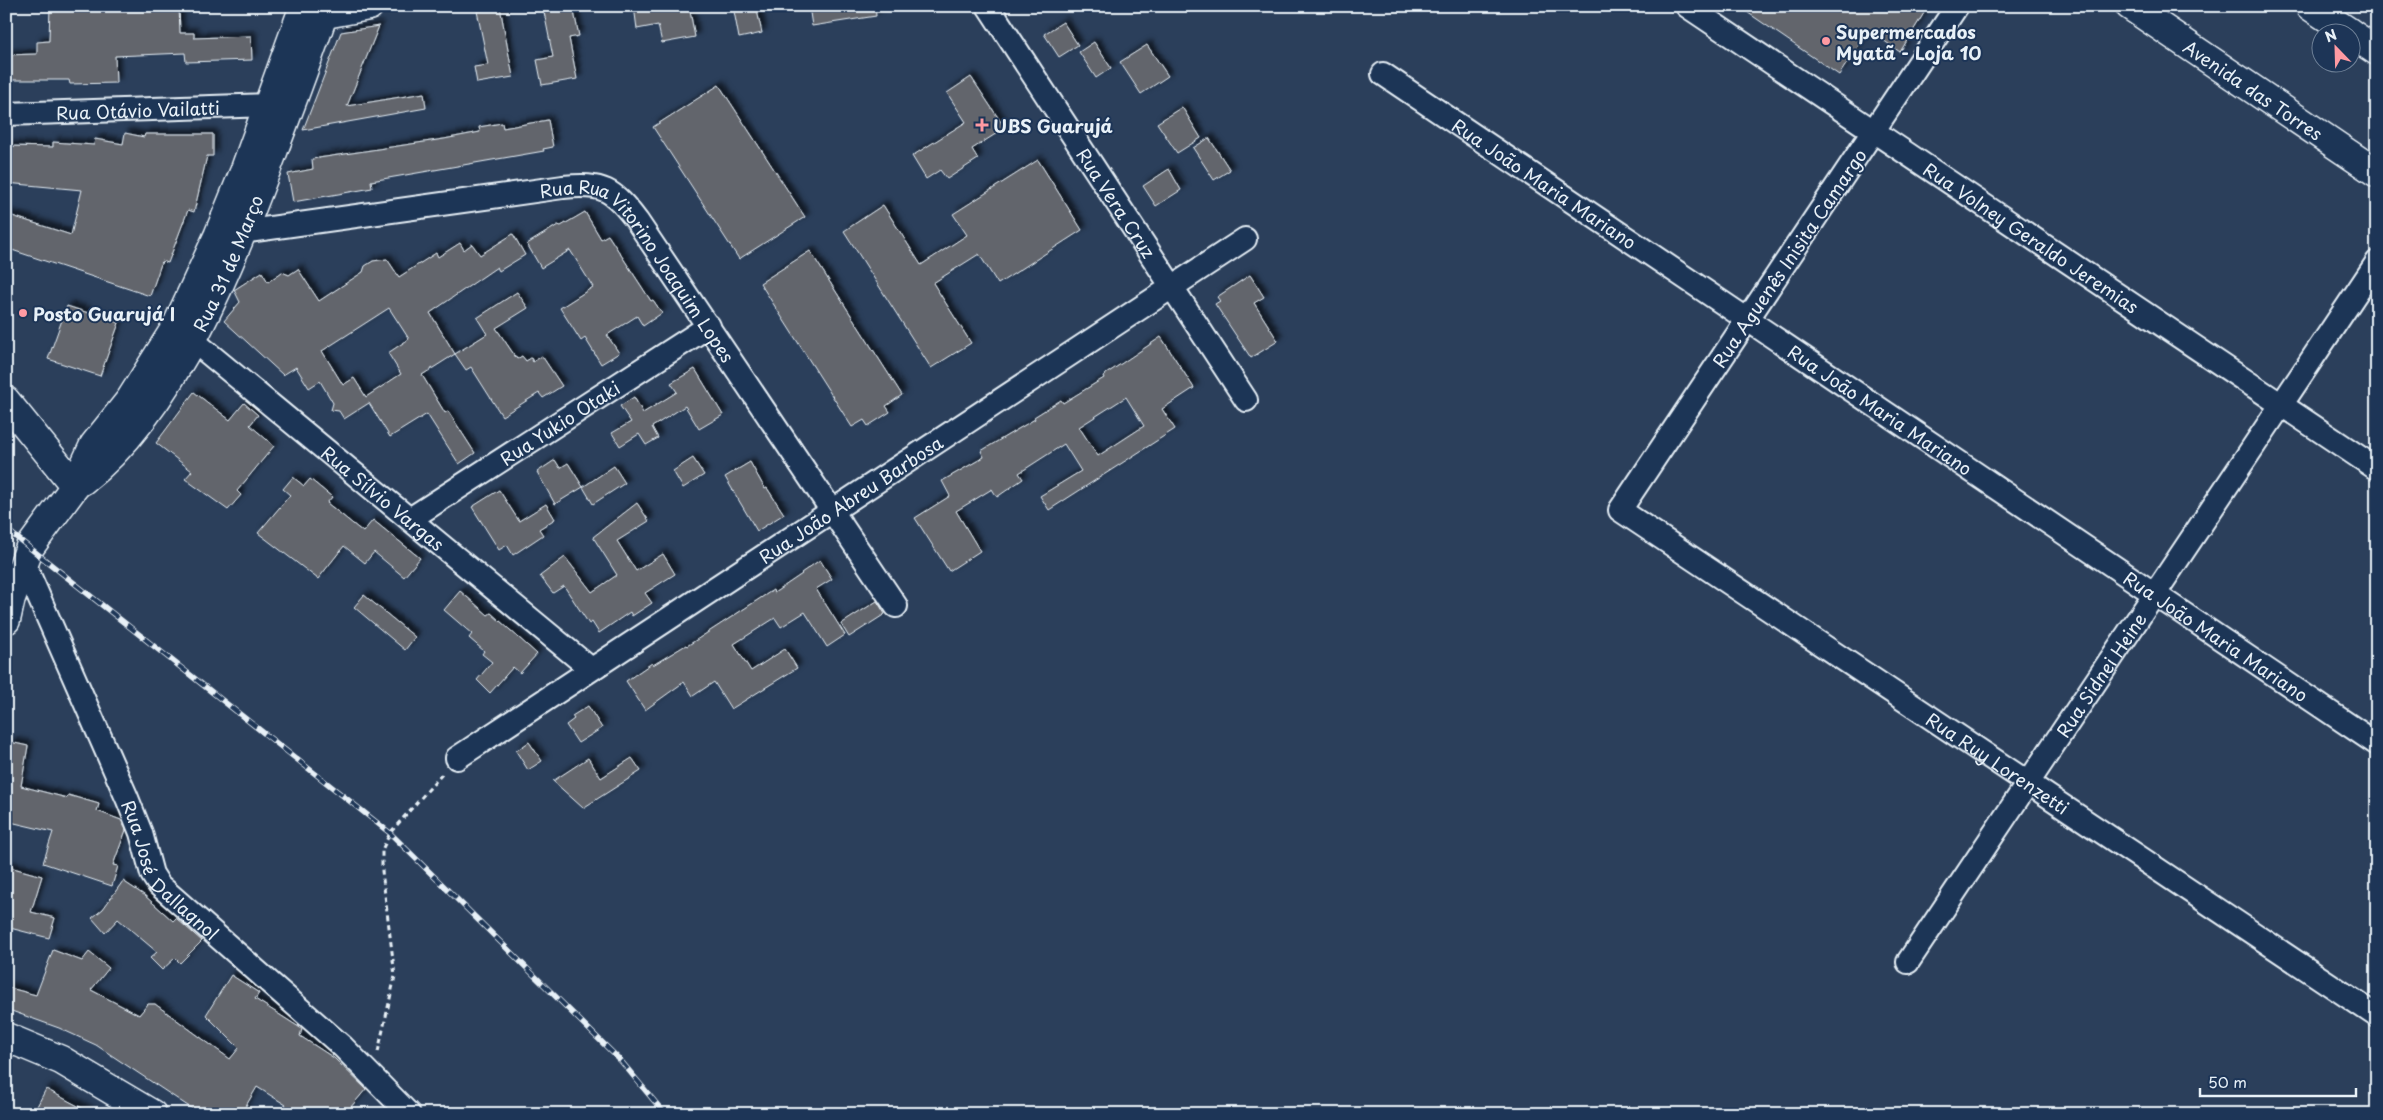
<svg xmlns="http://www.w3.org/2000/svg" width="2383" height="1120" viewBox="0 0 2383 1120" font-family="'Playpen Sans',sans-serif">
  <style>
    .building { fill: #62656c; stroke: #e8f1f8; fill-rule: evenodd; filter: url(#shadow) }
    .lines { fill: none; stroke-linecap: round; stroke-linejoin: round }
    .street-casing { stroke: #e8f1f8; stroke-width: 26 }
    .secondary-casing { stroke: #e8f1f8; stroke-width: 31 }
    .path { stroke: #e8f1f8; stroke-width: 3; stroke-dasharray: 5 4; stroke-linecap: butt }
    .street { stroke: #1d3557; stroke-width: 22 }
    .secondary { stroke: #1d3557; stroke-width: 28 }
    .rail-casing { stroke: #e8f1f8; stroke-width: 5.5 }
    .rail { stroke: #1d3557; stroke-width: 4; stroke-dasharray: 11; stroke-linecap: butt }
    .poi-dot { fill: #ff9aa2; stroke: #1d3557; stroke-width: 2 }
    .labels { text-anchor: middle; dominant-baseline: central; stroke-width: 4; stroke-linejoin: round; paint-order: stroke }
    .poi-label { font-size: 18px; font-weight: bold; fill: #e8f1f8; stroke: #1d3557; text-anchor: start }
    .street-label { font-size: 18px; fill: #e8f1f8; stroke: #1d3557 }
  </style>
  <defs>
    <filter id="shadow"><feDropShadow dx="4.5" dy="-4.5" stdDeviation="2.5" flood-color="#0009"/></filter>
  </defs>
  <rect width="100%" height="100%" fill="#2b3f5b"/>
  <filter id="ink" filterUnits="userSpaceOnUse"><feTurbulence type="fractalNoise" baseFrequency=".02" numOctaves="2"/><feDisplacementMap in="SourceGraphic" scale="10" xChannelSelector="R" yChannelSelector="G"/><feConvolveMatrix kernelMatrix="1 2 1 2 8 2 1 2 1" color-interpolation-filters="sRGB"/></filter>
  <g filter="url(#ink)">
    <g class="building">
      <polygon points="50,6 179,6 180,33 194,33 194,38 251,36 252,60 186,62 185,53 115,56 116,83 70,84 69,80 6,80 6,55 37,54 37,42 49,41"/>
      <polygon points="634,6 689,6 695,37 662,43 658,25 637,29"/>
      <polygon points="733,6 756,6 762,33 739,38"/>
      <polygon points="809,6 875,6 876,16 812,26"/>
      <polygon points="1738,6 1914,6 1924,13 1900,52 1869,30 1839,75"/>
      <polygon points="500,7 513,77 477,83 474,67 488,65 477,11"/>
      <polygon points="573,7 579,36 569,38 577,79 542,85 537,60 553,57 544,12"/>
      <polygon points="1063,22 1078,45 1059,57 1044,34"/>
      <polygon points="379,26 347,106 424,93 426,108 303,130 341,32"/>
      <polygon points="1094,42 1111,68 1096,78 1079,52"/>
      <polygon points="1147,45 1168,76 1141,94 1120,62"/>
      <polygon points="971,77 1005,128 972,149 978,159 947,179 940,170 926,179 912,156 966,122 947,93"/>
      <polygon points="719,85 805,217 739,259 653,127"/>
      <polygon points="1182,107 1201,138 1177,153 1157,123"/>
      <polygon points="548,120 553,147 543,149 544,151 371,181 372,188 293,202 288,174 313,169 312,159 444,139 480,132 479,127 502,123 503,128"/>
      <polygon points="125,133 144,137 145,134 213,134 213,156 207,156 194,212 188,210 168,263 162,261 150,296 6,248 6,214 71,235 82,190 6,183 6,146 53,147 53,142 94,145 95,139 123,144"/>
      <polygon points="1209,138 1230,170 1214,180 1193,148"/>
      <polygon points="1038,160 1082,230 998,284 979,254 933,283 971,343 931,368 844,231 883,205 921,265 967,235 953,214"/>
      <polygon points="1169,169 1181,190 1156,206 1143,186"/>
      <polygon points="585,212 601,239 608,235 651,301 653,300 662,313 643,326 637,316 607,335 619,353 601,364 585,338 581,341 560,308 593,287 570,250 541,268 527,244 558,225 561,226"/>
      <path d="M513,234L525,255L499,271L497,267L430,313L455,354L422,375L445,413L448,411L475,453L459,464L427,414L390,437L369,403L344,419L339,411L331,410L333,403L320,381L309,388L296,367L283,375L224,321L240,302L234,290L262,272L268,282L282,272L289,275L298,269L319,301L363,272L365,266L373,261L387,259L399,277L436,253L438,257L460,243L464,250L472,244L480,255ZM389,308L409,339L388,353L401,374L366,397L354,378L343,385L322,351Z"/>
      <polygon points="810,251 902,395 886,406 890,412 868,426 864,420 852,427 760,283"/>
      <polygon points="1250,275 1264,297 1254,303 1278,341 1251,358 1215,304 1220,301 1217,297"/>
      <polygon points="517,292 528,308 496,328 517,359 522,356 526,361 531,358 533,362 542,356 562,386 543,398 539,393 502,416 471,367 466,370 455,354 487,334 477,318"/>
      <polygon points="67,306 119,323 100,376 48,359"/>
      <path d="M1161,337L1194,388L1162,409L1175,429L1049,510L1040,496L1081,471L1064,444L1019,473L1023,479L997,497L992,489L956,511L980,551L949,571L915,518L950,496L942,481L984,457L981,451L1035,419L1034,417L1061,400L1063,403L1104,378L1103,376ZM1126,397L1144,426L1098,456L1079,427Z"/>
      <polygon points="695,369 723,415 699,429 685,406 652,427 658,438 646,445 639,434 620,446 612,433 631,422 620,406 634,397 643,413 677,392 671,383"/>
      <polygon points="194,392 230,420 244,403 258,415 250,425 274,446 237,491 241,495 228,510 185,479 192,471 156,443"/>
      <polygon points="693,458 704,475 683,488 673,471"/>
      <polygon points="555,460 560,468 568,463 583,487 614,466 625,483 593,504 583,487 555,504 537,472"/>
      <polygon points="750,462 765,489 767,488 784,514 757,531 725,477"/>
      <polygon points="293,477 304,486 310,479 332,497 327,503 363,532 373,520 420,558 404,577 374,552 365,563 344,546 318,579 258,533 290,495 283,489"/>
      <polygon points="499,490 519,521 546,504 555,519 539,529 543,535 513,555 507,545 499,550 472,507"/>
      <polygon points="637,503 649,521 617,541 636,571 663,554 675,574 645,593 652,603 632,616 630,612 599,633 592,622 589,624 564,586 553,593 540,576 565,557 592,592 617,575 593,537"/>
      <polygon points="820,560 832,579 816,589 845,635 827,647 805,612 781,627 775,618 734,644 751,671 785,649 797,668 731,709 714,682 693,696 684,682 645,710 626,681 652,663 653,665 686,645 687,646 773,590 774,593 802,574 801,573"/>
      <polygon points="460,591 488,615 491,613 537,654 520,673 513,667 490,693 477,680 492,662 482,654 484,651 469,638 472,634 444,610"/>
      <polygon points="364,595 415,637 405,650 354,607"/>
      <polygon points="877,601 885,614 849,637 841,624"/>
      <polygon points="588,706 602,728 578,743 566,725 574,719 572,716"/>
      <polygon points="10,742 28,746 21,786 67,798 68,795 99,804 97,811 121,820 126,830 113,865 118,866 112,886 43,863 53,832 6,821 6,757"/>
      <polygon points="529,742 542,761 528,770 516,751"/>
      <polygon points="588,758 601,778 632,758 641,771 583,808 553,781"/>
      <polygon points="6,866 42,876 31,912 55,918 49,938 6,927"/>
      <polygon points="123,881 144,895 173,921 176,918 202,941 180,963 175,958 162,970 150,958 157,952 118,919 105,933 92,918 103,909"/>
      <polygon points="53,950 82,961 89,952 109,968 91,990 139,1015 148,1004 155,1004 230,1059 239,1048 206,1015 231,975 259,993 255,999 302,1029 300,1036 334,1058 366,1089 345,1114 281,1114 286,1105 257,1087 241,1114 200,1114 96,1045 59,1028 6,1009 6,987 36,995"/>
      <polygon points="46,1089 93,1114 33,1114"/>
    </g>
    <g class="lines">
      <g class="street-casing">
        <g id="street">
          <path id="s1" d="M988,6L1246,400"/>
          <path id="s2" d="M1687,6L2377,469"/>
          <path id="s3" d="M1957,6L1620,510L2377,1016"/>
          <path id="s4" d="M1383,74L2377,744"/>
          <path id="s5" d="M6,114L269,105"/>
          <path id="s6" d="M227,234L563,187C603,183 613,189 637,221L896,606"/>
          <path id="s7" d="M179,329L591,669"/>
          <path id="s8" d="M410,519L709,326"/>
          <path id="s9" d="M23,561L127,798L141,833L152,874L159,885L343,1047L409,1114"/>
          <path id="s10" d="M457,758L1245,239"/>
          <path id="s11" d="M1908,962L2377,262"/>
        </g>
      </g>
      <g class="secondary-casing">
        <g id="secondary">
          <path id="s12" d="M2130,6L2377,173"/>
          <polyline points="2310,6 2349,32"/>
          <polyline points="309,17 369,6"/>
          <polyline points="2350,33 2377,51"/>
          <polyline points="6,401 75,486"/>
          <path id="s13" d="M82,481C176,408 232,261 273,152C291,104 310,55 326,6"/>
          <polyline points="6,620 11,598 30,547 75,486 94,445 130,400 176,327 218,236 244,172 304,6"/>
          <polyline points="6,1037 61,1060 152,1114"/>
        </g>
      </g>
      <polyline class="path" points="378,1052 395,976 382,871 382,850 390,833 443,773"/>
      <use href="#street" class="street"/>
      <use href="#secondary" class="secondary"/>
      <g class="rail-casing">
        <polyline id="rail" points="6,529 390,833 621,1061 665,1114"/>
      </g>
      <use href="#rail" class="rail"/>
    </g>
  </g>
  <g class="poi-dot">
    <circle cx="1826" cy="41" r="5"/>
    <path d="M979.5 117.5h5v5h5v5h-5v5h-5v-5h-5v-5h5z"/>
    <circle cx="23" cy="313" r="5"/>
  </g>
  <g class="labels">
    <g class="poi-label">
      <text x="1836" y="31">Supermercados<tspan x="1836" dy="21">Myatã - Loja 10</tspan></text>
      <text x="993" y="125">UBS Guarujá</text>
      <text x="33" y="313">Posto Guarujá I</text>
    </g>
    <g class="street-label">
      <text stroke="none"><textPath href="#s12" startOffset="149">Avenida das Torres</textPath></text>
      <text stroke="none"><textPath href="#s5" startOffset="132">Rua Otávio Vailatti</textPath></text>
      <text stroke="none"><textPath href="#s4" startOffset="195">Rua João Maria Mariano</textPath></text>
      <text stroke="none"><textPath href="#s1" startOffset="235">Rua Vera Cruz</textPath></text>
      <text stroke="none"><textPath href="#s2" startOffset="415">Rua Volney Geraldo Jeremias</textPath></text>
      <text transform="translate(1789 258) rotate(-56)">Rua Aguenês Inisita Camargo</text>
      <text stroke="none"><textPath href="#s13" startOffset="265">Rua 31 de Março</textPath></text>
      <text stroke="none"><textPath href="#s6" startOffset="455">Rua Rua Vitorino Joaquim Lopes</textPath></text>
      <text stroke="none"><textPath href="#s4" startOffset="600">Rua João Maria Mariano</textPath></text>
      <text stroke="none"><textPath href="#s8" startOffset="178">Rua Yukio Otaki</textPath></text>
      <text stroke="none"><textPath href="#s7" startOffset="265">Rua Sílvio Vargas</textPath></text>
      <text stroke="none"><textPath href="#s10" startOffset="471">Rua João Abreu Barbosa</textPath></text>
      <text stroke="none"><textPath href="#s4" startOffset="1005">Rua João Maria Mariano</textPath></text>
      <text stroke="none"><textPath href="#s11" startOffset="346">Rua Sidnei Heine</textPath></text>
      <text stroke="none"><textPath href="#s3" startOffset="1061">Rua Ruy Lorenzetti</textPath></text>
      <text stroke="none"><textPath href="#s9" startOffset="345">Rua José Dallagnol</textPath></text>
    </g>
  </g>
  <rect width="2383" height="1120" fill="none" stroke="#1d3557" stroke-width="25"/>
  <rect x="12" y="12" width="2358" height="1095" fill="none" stroke="#e8f1f8" stroke-width="2" filter="url(#ink)"/>
  <g transform="translate(2336 48) rotate(337)"><circle r="24" fill="#1d3557" stroke="#6e8097"/>
  <path d="M0-4L9 19L0 12L-9 19Z" fill="#ff9aa2"/>
  <text y="-8" font-size="14" font-weight="bold" text-anchor="middle" fill="#e8f1f8">N</text>
  </g>
  <path d="M2200 1088v8h156v-8" fill="none" stroke="#e8f1f8" stroke-width="2.5"/>
  <text x="2208" y="1088" font-size="15" fill="#e8f1f8" stroke="#1d3557" stroke-width="4" paint-order="stroke">50 m</text>
</svg>
